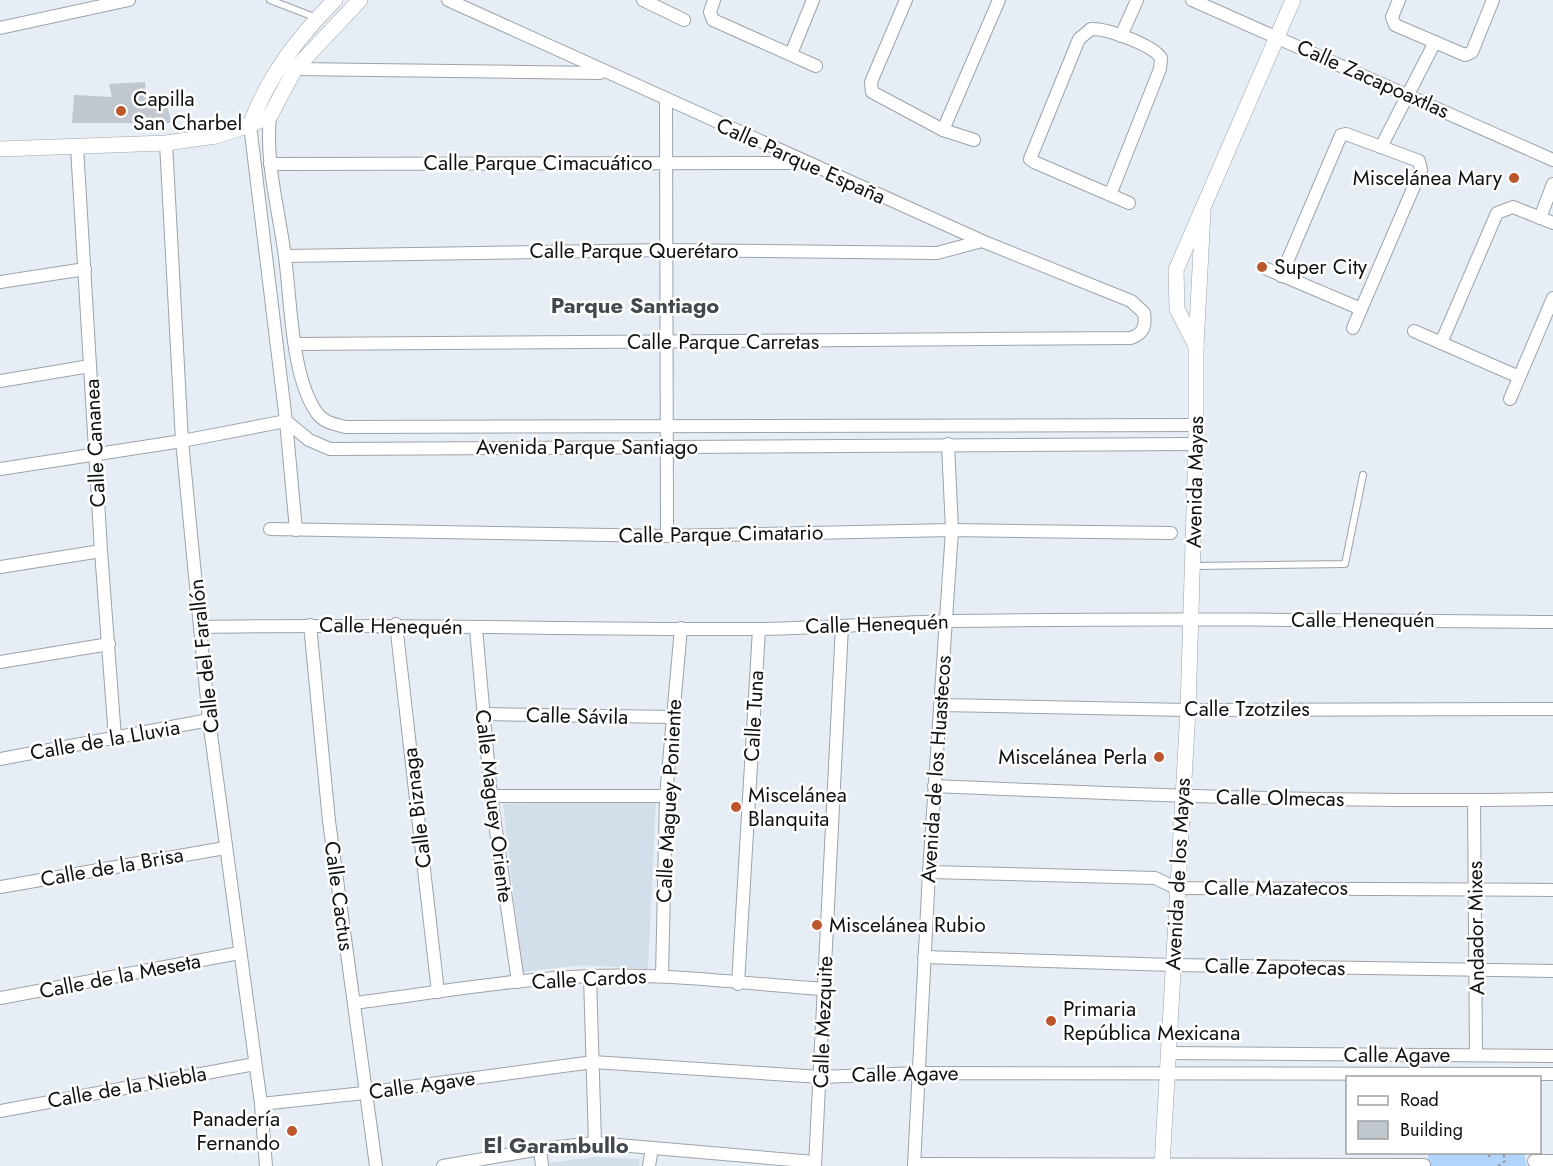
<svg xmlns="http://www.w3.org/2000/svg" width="1553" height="1166" viewBox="0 0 1553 1166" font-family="Jost,sans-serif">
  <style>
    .built { fill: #d3deeb }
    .green { fill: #b1d4fc }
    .building { fill: #c0c7ce }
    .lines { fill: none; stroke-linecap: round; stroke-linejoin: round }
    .service-casing { stroke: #9ca3aa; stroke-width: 8 }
    .minor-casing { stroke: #9ca3aa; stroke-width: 14 }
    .tertiary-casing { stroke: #9ca3aa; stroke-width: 16 }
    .path { stroke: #94999f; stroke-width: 2; stroke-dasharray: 3 3; stroke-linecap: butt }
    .service { stroke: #fff; stroke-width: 6 }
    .minor { stroke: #fff; stroke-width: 12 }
    .tertiary { stroke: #fff; stroke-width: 15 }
    .poi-dot { fill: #bc562b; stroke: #fff; stroke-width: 2 }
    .labels { text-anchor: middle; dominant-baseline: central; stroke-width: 5; stroke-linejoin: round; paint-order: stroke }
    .street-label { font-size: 21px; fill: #0f1113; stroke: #fff }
    .poi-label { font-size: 21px; fill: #0f1113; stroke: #fff; text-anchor: start }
    .neighbourhood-label { font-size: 22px; font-weight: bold; fill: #43484e; stroke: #fff }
  </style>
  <rect width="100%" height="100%" fill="#e6edf5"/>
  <g class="built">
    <polygon points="656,800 648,969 582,965 522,972 503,804"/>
    <polygon points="595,1157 640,1159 639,1166 548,1166 548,1163"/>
  </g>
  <polygon class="green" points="1428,1152 1524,1153 1527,1166 1428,1166"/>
  <polygon class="building" points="145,82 146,99 166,99 171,123 72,123 74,95 112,97 109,84"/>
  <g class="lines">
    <g class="service-casing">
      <g id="service">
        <polyline points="270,0 317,18"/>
        <polyline points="1193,566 1345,564 1363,475"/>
      </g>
    </g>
    <g class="minor-casing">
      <g id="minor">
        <polyline points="643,0 684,20"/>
        <polyline points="714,0 710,12 713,20 816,66"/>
        <polyline points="906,0 871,82 872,92 943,130 974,140"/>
        <polyline points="1192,0 1553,160"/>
        <polyline points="1399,0 1392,17 1395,25 1465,55 1472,52 1493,0"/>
        <polyline points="0,28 129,0"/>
        <polyline points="1121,36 1137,0"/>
        <polyline points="791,54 813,0"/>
        <polyline points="295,69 600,73"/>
        <polyline points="666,99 667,536"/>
        <path d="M270,116C265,163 279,210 285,257C291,301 291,377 317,413C323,422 334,424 345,427L1196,425"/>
        <polyline points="250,125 286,421 296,530"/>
        <polyline points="943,130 999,0"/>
        <polyline points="166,143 182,441 209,720 261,1104 266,1166"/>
        <polyline points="77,147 101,551 115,738"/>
        <polyline points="1381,147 1435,42"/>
        <polyline points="270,164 801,163"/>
        <path d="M1110,195L1160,69L1161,58C1153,45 1106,28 1091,29L1079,39L1030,159L1034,162L1129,203"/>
        <polyline points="1540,218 1553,184"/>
        <polyline points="285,256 665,250 937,253 982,241"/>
        <polyline points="1267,269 1361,309"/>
        <polyline points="1281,276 1341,135 1346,134 1419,161 1421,170 1353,328"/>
        <polyline points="0,282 85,269"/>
        <polyline points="1414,331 1519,377"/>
        <polyline points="1441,343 1497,213 1513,207 1553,223"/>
        <path d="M295,344L1131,338C1144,333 1146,326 1144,313L1131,301L982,241L448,0"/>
        <polyline points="0,381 90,366"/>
        <polyline points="1510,399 1553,298"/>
        <polyline points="286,421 309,440 330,449 1196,444"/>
        <polyline points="0,469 182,441 286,421"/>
        <polyline points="270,529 667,536 952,530 1171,533"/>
        <polyline points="0,567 101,551"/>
        <polyline points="396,624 438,992"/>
        <polyline points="310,625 329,821 376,1166"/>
        <path d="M201,627C387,623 572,630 758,629C822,628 885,623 948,621C1150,618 1351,620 1553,622"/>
        <polyline points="476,629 491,796 518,982"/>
        <polyline points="0,662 109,644"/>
        <polyline points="941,705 1188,710 1553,709"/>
        <polyline points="482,714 673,717"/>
        <polyline points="0,759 209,720"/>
        <path d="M934,786C1140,795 1347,803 1553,799"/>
        <polyline points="491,796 666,796"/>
        <polyline points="1474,801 1476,1055"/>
        <polyline points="929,872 1155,878 1176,888 1553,890"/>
        <polyline points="0,887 225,848"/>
        <polyline points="924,957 1172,965 1553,971"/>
        <polyline points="590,976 595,1143"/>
        <polyline points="662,976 666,796 681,628"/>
        <polyline points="738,984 759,629"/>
        <polyline points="0,998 239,953"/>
        <path d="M355,1003C433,993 512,979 591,976C669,973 746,984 824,989"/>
        <polyline points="1169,1053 1553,1056"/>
        <polyline points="261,1104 364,1093 593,1062 821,1077 917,1073 1553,1074"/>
        <polyline points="0,1111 255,1064"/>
        <polyline points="540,1149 542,1166"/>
        <polyline points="1534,1161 1553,1161"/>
        <polyline points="914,1164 1424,1165"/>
        <polyline points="443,1166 540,1149 595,1143 815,1162"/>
        <polyline points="649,1166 652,1148"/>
        <polyline points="815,1166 842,626"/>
        <polyline points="914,1166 929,872 952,530 948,444"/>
      </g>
    </g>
    <g class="tertiary-casing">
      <g id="tertiary">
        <path d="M250,125C269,75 298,37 335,0"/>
        <polyline points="0,149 166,143 216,136 250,125 270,116 295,69 360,0"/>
        <polyline points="1196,346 1177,309 1176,270 1293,0"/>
        <polyline points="1162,1166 1188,710 1196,444 1196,346 1203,212"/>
      </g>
    </g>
    <g class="path">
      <polyline points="1483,1152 1489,1156 1499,1152"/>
      <polyline points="1498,1166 1505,1161 1503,1152"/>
    </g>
    <use href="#service" class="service"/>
    <use href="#minor" class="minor"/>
    <use href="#tertiary" class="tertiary"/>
  </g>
  <g class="poi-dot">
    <circle cx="121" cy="111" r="6"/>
    <circle cx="1514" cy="178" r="6"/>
    <circle cx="1262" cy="267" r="6"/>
    <circle cx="1159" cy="757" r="6"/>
    <circle cx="736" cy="807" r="6"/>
    <circle cx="817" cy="925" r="6"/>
    <circle cx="1051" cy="1021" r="6"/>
    <circle cx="292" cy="1131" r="6"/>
  </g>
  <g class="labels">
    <g class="street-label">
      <text transform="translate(1373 79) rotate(24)">Calle Zacapoaxtlas</text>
      <text transform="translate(801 161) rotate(24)">Calle Parque España</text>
      <text x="538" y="163">Calle Parque Cimacuático</text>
      <text x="634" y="251">Calle Parque Querétaro</text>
      <text x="723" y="342">Calle Parque Carretas</text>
      <text transform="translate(95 443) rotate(-93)">Calle Cananea</text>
      <text x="587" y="447">Avenida Parque Santiago</text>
      <text transform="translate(1195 482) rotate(-89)">Avenida Mayas</text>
      <text transform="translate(721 534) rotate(-1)">Calle Parque Cimatario</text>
      <text x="1363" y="620">Calle Henequén</text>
      <text transform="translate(877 624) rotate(-2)">Calle Henequén</text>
      <text transform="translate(391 626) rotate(1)">Calle Henequén</text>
      <text transform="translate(204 656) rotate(-96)">Calle del Farallón</text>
      <text x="1247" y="709">Calle Tzotziles</text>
      <text transform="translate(577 716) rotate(1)">Calle Sávila</text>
      <text transform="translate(754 716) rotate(-87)">Calle Tuna</text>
      <text transform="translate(105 740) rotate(-10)">Calle de la Lluvia</text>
      <text transform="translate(936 769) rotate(-86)">Avenida de los Huastecos</text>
      <text transform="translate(1280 798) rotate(1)">Calle Olmecas</text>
      <text transform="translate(669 801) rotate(-87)">Calle Maguey Poniente</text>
      <text transform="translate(494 806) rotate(83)">Calle Maguey Oriente</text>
      <text transform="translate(417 808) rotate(-97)">Calle Biznaga</text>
      <text transform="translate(112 867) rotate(-10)">Calle de la Brisa</text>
      <text transform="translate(1178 874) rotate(-87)">Avenida de los Mayas</text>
      <text x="1276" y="888">Calle Mazatecos</text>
      <text transform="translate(339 896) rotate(82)">Calle Cactus</text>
      <text transform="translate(1476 928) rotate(-91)">Andador Mixes</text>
      <text transform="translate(1275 967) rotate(1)">Calle Zapotecas</text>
      <text transform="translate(120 976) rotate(-11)">Calle de la Meseta</text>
      <text transform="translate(589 979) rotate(-3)">Calle Cardos</text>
      <text transform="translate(823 1022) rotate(-88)">Calle Mezquite</text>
      <text x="1397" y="1055">Calle Agave</text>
      <text transform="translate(905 1074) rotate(-1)">Calle Agave</text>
      <text transform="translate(422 1085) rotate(-8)">Calle Agave</text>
      <text transform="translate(127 1087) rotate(-10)">Calle de la Niebla</text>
    </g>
    <g class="poi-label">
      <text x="133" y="99">Capilla<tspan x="133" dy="24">San Charbel</tspan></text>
      <text x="1502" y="178" text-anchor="end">Miscelánea Mary</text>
      <text x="1274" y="267">Super City</text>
      <text x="1147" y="757" text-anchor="end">Miscelánea Perla</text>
      <text x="748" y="795">Miscelánea<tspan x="748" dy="24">Blanquita</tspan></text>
      <text x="829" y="925">Miscelánea Rubio</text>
      <text x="1063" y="1009">Primaria<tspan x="1063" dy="24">República Mexicana</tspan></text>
      <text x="280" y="1119" text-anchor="end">Panadería<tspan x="280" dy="24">Fernando</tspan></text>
    </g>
    <g class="neighbourhood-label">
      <text x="635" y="305">Parque Santiago</text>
      <text x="556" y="1145">El Garambullo</text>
    </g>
  </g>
  <rect x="1346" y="1076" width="195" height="78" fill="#ffffff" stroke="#9fa0a1" stroke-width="1.5"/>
  <rect x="1358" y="1096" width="30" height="9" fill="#ffffff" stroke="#9fa0a1" stroke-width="1.5"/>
  <text x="1400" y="1106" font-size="18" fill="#0f1113">Road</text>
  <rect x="1358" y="1121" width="30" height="18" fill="#c0c7ce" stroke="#9fa0a1" stroke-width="1.5"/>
  <text x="1400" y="1136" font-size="18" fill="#0f1113">Building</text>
</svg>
